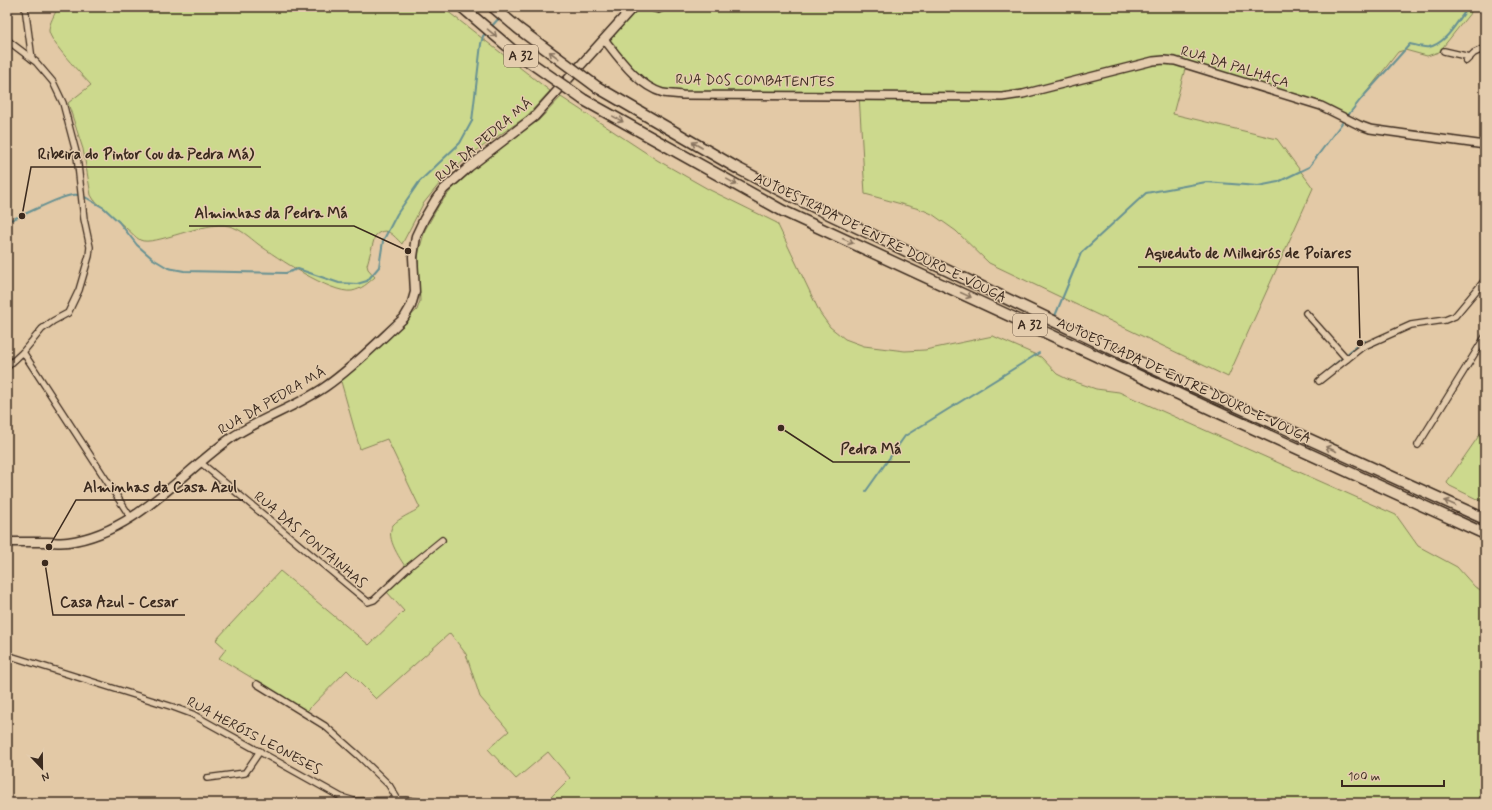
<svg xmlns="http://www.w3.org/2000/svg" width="1492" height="810" viewBox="0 0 1492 810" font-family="Mynerve,sans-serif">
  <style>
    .green { fill: #ccd98d; stroke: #848256 }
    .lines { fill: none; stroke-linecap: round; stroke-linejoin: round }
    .stream { stroke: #679192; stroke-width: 2 }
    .minor-casing { stroke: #3b2a1e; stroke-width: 8 }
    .tertiary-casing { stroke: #3b2a1e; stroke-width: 10 }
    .secondary-casing { stroke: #3b2a1e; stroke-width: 11 }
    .motorway-casing { stroke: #3b2a1e; stroke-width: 13 }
    .minor { stroke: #e4ccad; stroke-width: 5.5 }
    .tertiary { stroke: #e4ccad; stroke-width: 7 }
    .secondary { stroke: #e4ccad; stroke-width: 8 }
    .motorway { stroke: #e4ccad; stroke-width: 10 }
    .motorway-bridge-casing { stroke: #3b2a1e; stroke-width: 13; stroke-linecap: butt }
    .motorway-bridge { stroke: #e4ccad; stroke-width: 10 }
    .oneway { stroke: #87735e }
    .labels { text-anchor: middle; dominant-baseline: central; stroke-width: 3; stroke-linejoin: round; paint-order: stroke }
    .shield { fill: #e4ccad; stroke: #6e5b49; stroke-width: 1 }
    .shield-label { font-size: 13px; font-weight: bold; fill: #3b2a1e }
    .street-label { font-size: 14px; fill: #3b2a1e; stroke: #e4ccad }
    .leader { fill: none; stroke: #3b2a1e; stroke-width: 1.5 }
    .callout-dot { fill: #3b2a1e; stroke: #e4ccad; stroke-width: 1.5 }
    .callout-label { font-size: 15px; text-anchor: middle; font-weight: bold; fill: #3b2a1e; stroke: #e4ccad; stroke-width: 3; stroke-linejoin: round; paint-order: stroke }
  </style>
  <rect width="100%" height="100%" fill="#e3c9a6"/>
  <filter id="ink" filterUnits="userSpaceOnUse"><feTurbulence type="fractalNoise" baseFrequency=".025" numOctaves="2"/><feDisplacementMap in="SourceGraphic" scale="8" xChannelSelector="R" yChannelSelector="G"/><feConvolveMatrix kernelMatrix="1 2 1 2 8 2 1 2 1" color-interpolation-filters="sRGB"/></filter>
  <g filter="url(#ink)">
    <g class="green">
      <path d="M58,7H442L550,91L526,117L473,153L444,178L423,204L402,244C393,235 386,225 375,236L367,265L368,269L375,277C368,283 362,289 352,291C331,294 276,257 258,244C249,237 241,229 229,226C205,220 154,247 140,240C135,237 131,232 126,228C116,219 105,209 94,200L91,195L83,149L68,103L91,85C82,75 50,42 49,31C49,23 55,14 58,7Z"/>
      <polygon points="633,7 1475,7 1439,52 1427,56 1405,50 1398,52 1347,117 1318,101 1186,65 1173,114 1277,139 1313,188 1228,377 989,263 956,231 932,214 923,210 865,194 859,94 662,92 643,82 604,39"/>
      <path d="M561,97L657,160L708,189L777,223L820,313L830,327L845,339L864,346L905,351L925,350L993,336L1041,357L1057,374L1067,379L1096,389L1119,392L1396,515L1418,546L1457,567L1475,587L1485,592V803H545L570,778L548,752L516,779L488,749L509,731L480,697L466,654L450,633L376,699L347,670L307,711L219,658L226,649L216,640L280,571L369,645L404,611L387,592L408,571C402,561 384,538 393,525C399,518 412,513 420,508L387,439L360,449L340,378L417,310L420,301L418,260L419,251L425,230L439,205L452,189L475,167L539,120Z"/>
      <polygon points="1485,427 1485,503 1450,486 1447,483 1449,479"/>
    </g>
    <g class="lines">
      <g class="stream">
        <polyline points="504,12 508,7"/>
        <polyline points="491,27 500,17"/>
        <path d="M1349,114L1361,99L1410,44C1415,45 1423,48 1429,47C1448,43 1457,20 1469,7"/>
        <polyline points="85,197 104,208 119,222 137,245 153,259 168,268 184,271 286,273 298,269 339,283 357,284 367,281 379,267 383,241 397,214 419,182 460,143 472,121 481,44 483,36 487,32"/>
        <path d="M7,221C23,217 65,192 78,195"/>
        <polyline points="1055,316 1081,253 1146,193 1206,182 1258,186 1278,182 1309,167 1342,123"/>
        <polyline points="1326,372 1360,343 1365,341"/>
        <polyline points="866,491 905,436 1039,353"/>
      </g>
      <g class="minor-casing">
        <g id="minor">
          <polyline points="25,7 32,59"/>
          <polyline points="648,7 658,10 665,7"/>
          <polyline points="7,40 36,62 53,82 63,103 77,156 84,219 90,247 89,256 79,290 68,313 53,321 42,329 23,352 7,367"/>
          <polyline points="1444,51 1470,57"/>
          <polyline points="1466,61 1474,53 1485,48"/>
          <polyline points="1306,313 1347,359"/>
          <polyline points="23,352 131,518"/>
          <polyline points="1319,381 1362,347 1411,325 1445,320 1455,316 1485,280"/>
          <polyline points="1418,445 1485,337"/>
          <polyline points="200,462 368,602 374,600 410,566 442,540"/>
          <polyline points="7,655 173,707 192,714 341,797 354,801 406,800 426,803"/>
          <polyline points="257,684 325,726 358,755 389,785 398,800"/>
          <polyline points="207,778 245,773 260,751"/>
        </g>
      </g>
      <g class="tertiary-casing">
        <path id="tertiary" d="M604,39C619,58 638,86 663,93C669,94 676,94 682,95L1002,97L1023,94L1153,61L1164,60L1175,61L1321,106L1359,125L1370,129L1485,145"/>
      </g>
      <g class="secondary-casing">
        <path id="secondary" d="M7,542C20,542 34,542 47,542C54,542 61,543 68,542C135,533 179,475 231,438C261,418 296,407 325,387C354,367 379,341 404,318L411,306L415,292L413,257L416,236L424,219L436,199L444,189L469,167L534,117L633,7"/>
      </g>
      <g class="motorway-casing">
        <g id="motorway">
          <polyline points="597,87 737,168 791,196 1150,367 1485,519"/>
          <polyline points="584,100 783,211 1215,411 1485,534"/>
        </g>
      </g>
      <use href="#minor" class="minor"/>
      <use href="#tertiary" class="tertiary"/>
      <use href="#secondary" class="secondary"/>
      <use href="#motorway" class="motorway"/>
      <g class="motorway-bridge-casing">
        <g id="motorway-bridge">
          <polyline points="462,7 511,49 584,100"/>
          <polyline points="493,7 519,29 597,87"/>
        </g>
      </g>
      <use href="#motorway-bridge" class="motorway-bridge"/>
    </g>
    <defs><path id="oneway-shaft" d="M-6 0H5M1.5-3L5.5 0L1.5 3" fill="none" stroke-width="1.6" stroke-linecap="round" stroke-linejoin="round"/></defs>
    <g class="oneway">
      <use href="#oneway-shaft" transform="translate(492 33) rotate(40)"/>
      <use href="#oneway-shaft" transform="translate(554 55) rotate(-143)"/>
      <use href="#oneway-shaft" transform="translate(618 119) rotate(29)"/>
      <use href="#oneway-shaft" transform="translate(697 145) rotate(-150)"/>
      <use href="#oneway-shaft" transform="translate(732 182) rotate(29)"/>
      <use href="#oneway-shaft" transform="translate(848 241) rotate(25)"/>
      <use href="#oneway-shaft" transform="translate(966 295) rotate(25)"/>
      <use href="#oneway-shaft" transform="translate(1331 449) rotate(-156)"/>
      <use href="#oneway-shaft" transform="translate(1450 503) rotate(-156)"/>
    </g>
  </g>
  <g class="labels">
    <g class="shield">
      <rect x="504" y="45" width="34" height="22" rx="3"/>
      <rect x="1013" y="314" width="34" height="22" rx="3"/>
    </g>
    <g class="shield-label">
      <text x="521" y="56">A 32</text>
      <text x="1030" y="325">A 32</text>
    </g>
    <g class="street-label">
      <text transform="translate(1235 67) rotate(17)">RUA DA PALHAÇA</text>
      <text transform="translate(755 81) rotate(1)">RUA DOS COMBATENTES</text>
      <text transform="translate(484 140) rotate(-40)">RUA DA PEDRA MÁ</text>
      <text transform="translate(880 238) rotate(26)">AUTOESTRADA DE ENTRE DOURO-E-VOUGA</text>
      <text transform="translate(1184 381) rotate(25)">AUTOESTRADA DE ENTRE DOURO-E-VOUGA</text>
      <text transform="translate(272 401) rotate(-30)">RUA DA PEDRA MÁ</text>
      <text transform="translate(310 540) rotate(40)">RUA DAS FONTAINHAS</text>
      <text transform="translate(254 736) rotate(28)">RUA HERÓIS LEONESES</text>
    </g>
  </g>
  <path class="leader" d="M22 216L31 167H261M408 251L354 226H189M1360 343L1358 267H1138M781 428L833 462H910M49 547L76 500H243M45 563L53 615H185"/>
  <g class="callout-dot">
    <circle cx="22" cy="216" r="4"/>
    <circle cx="408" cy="251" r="4"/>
    <circle cx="1360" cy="343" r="4"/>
    <circle cx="781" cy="428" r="4"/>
    <circle cx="49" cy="547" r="4"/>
    <circle cx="45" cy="563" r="4"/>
  </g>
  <g class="callout-label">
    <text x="146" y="159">Ribeira do Pintor (ou da Pedra Má)</text>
    <text x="271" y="218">Alminhas da Pedra Má</text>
    <text x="1248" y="258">Aqueduto de Milheirós de Poiares</text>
    <text x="871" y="454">Pedra Má</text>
    <text x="160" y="492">Alminhas da Casa Azul</text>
    <text x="119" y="607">Casa Azul - Cesar</text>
  </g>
  <rect width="1492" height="810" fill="none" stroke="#e4ccad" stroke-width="24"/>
  <rect x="12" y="12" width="1468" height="786" fill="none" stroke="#3b2a1e" stroke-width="1.5" filter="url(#ink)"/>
  <g transform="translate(42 768) rotate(158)" stroke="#e4ccad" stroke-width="3" paint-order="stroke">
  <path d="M0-3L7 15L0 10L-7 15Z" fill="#3b2a1e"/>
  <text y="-6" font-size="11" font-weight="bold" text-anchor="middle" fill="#3b2a1e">N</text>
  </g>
  <path d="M1342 780v6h102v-6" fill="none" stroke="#3b2a1e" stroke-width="2"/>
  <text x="1348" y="780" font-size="12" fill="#3b2a1e" stroke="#e4ccad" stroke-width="3" paint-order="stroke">100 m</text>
</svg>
